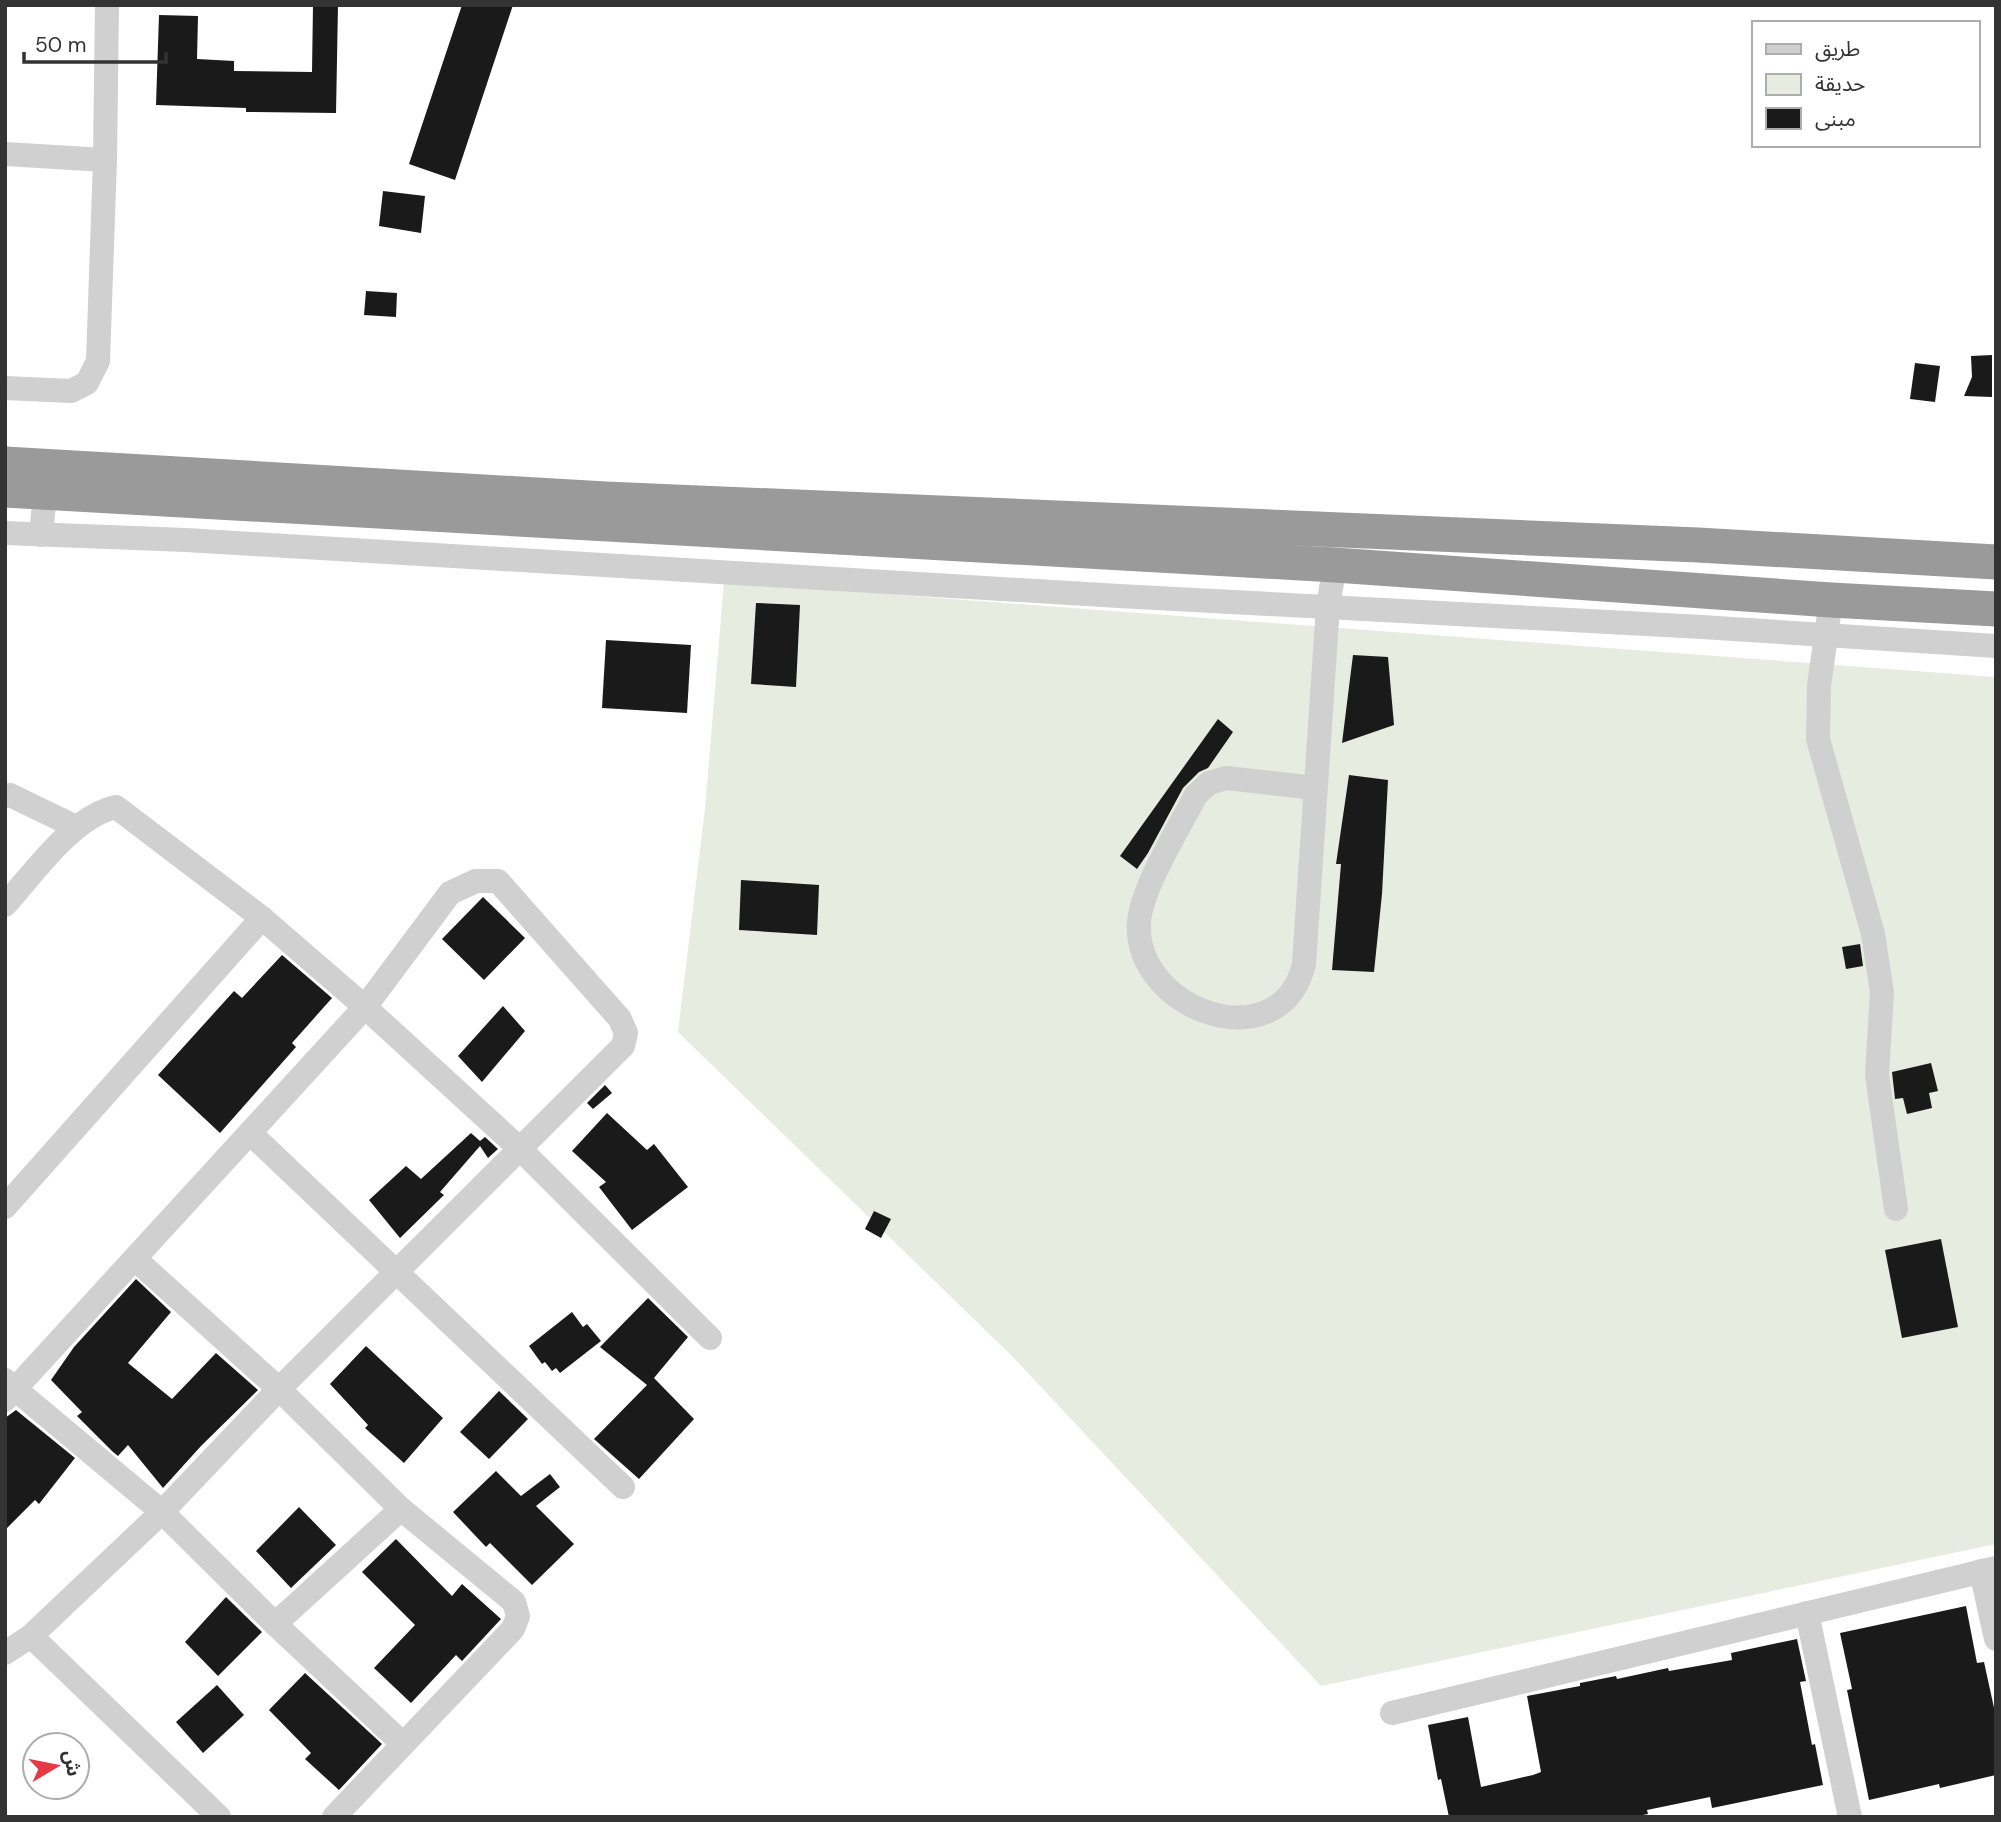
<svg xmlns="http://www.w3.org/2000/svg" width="2001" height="1822" viewBox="0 0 2001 1822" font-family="'DM Sans','Noto Sans Arabic',sans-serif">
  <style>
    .green { fill: #e6ecdf }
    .building { fill: #1a1a1a }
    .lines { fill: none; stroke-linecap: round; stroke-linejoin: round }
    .minor { stroke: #d0d0d0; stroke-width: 24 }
    .highway { stroke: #9a9a9a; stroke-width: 35 }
  </style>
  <rect width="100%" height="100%" fill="#fff"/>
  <polygon class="green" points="724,582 1996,677 1996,1544 1321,1686 1011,1355 678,1032 705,809"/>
  <g class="building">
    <polygon points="313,5 338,5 336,113 246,112 246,108 156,105 159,15 198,16 197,59 234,61 234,71 312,72"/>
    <polygon points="462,5 513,5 455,180 409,164"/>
    <polygon points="383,191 425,196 421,233 379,226"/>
    <polygon points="366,291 397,293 396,317 364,315"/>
    <polygon points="1992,355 1992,397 1964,396 1972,377 1971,356"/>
    <polygon points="1915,363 1940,366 1935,402 1910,399"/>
    <polygon points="756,603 800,605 796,687 751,684"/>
    <polygon points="606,640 691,645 687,713 602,708"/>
    <polygon points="1353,655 1388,657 1394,725 1342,743"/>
    <polygon points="1218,719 1233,732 1208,768 1199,772 1183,788 1148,853 1137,869 1120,856"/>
    <polygon points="1349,775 1388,780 1382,894 1374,972 1332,970 1341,864 1336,864"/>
    <polygon points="741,880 819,885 817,935 739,930"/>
    <polygon points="483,897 525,938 484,980 442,939"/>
    <polygon points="1860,944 1863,966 1846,969 1842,947"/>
    <polygon points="282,955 332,998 292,1043 296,1047 220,1133 158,1075 234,991 242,998"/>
    <polygon points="503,1006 525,1031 482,1082 458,1056"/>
    <polygon points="1931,1063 1938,1091 1929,1093 1932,1108 1907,1114 1903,1098 1895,1099 1892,1072"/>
    <polygon points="605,1085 612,1093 593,1109 587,1103"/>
    <polygon points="607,1113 647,1150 654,1144 688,1187 632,1230 599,1187 606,1182 572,1151"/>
    <polygon points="471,1133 480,1141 485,1137 498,1149 488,1158 480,1146 440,1192 444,1195 400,1238 369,1200 406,1166 421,1179"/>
    <polygon points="874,1211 891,1219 881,1238 865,1229"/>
    <polygon points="1941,1239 1958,1327 1902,1338 1885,1250"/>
    <polygon points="136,1279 171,1312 128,1363 172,1399 216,1353 258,1390 201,1446 163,1488 128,1445 118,1456 113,1452 77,1416 82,1412 51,1380 74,1347"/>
    <polygon points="648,1298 688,1337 654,1378 694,1419 639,1479 594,1439 647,1385 600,1347"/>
    <polygon points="572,1312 583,1327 587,1324 601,1341 560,1373 556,1368 552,1371 545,1362 542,1364 529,1346"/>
    <polygon points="366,1346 443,1418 404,1463 365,1428 368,1425 330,1384"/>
    <polygon points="499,1391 528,1419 489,1459 460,1432"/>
    <polygon points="16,1410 75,1458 39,1504 35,1500 5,1530 5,1418"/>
    <polygon points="496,1471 521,1496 550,1474 560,1487 536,1506 574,1544 532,1585 490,1543 486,1547 453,1512"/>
    <polygon points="299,1507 336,1545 291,1588 256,1551"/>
    <polygon points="396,1539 452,1596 462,1584 501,1619 462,1661 456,1655 411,1703 374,1668 415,1625 362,1572"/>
    <polygon points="226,1597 262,1632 218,1676 185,1642"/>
    <polygon points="1966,1606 1977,1663 1984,1662 1996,1717 1996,1775 1940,1788 1939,1784 1869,1800 1847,1690 1852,1689 1840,1633"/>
    <polygon points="1797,1639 1806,1681 1800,1682 1812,1745 1815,1744 1823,1785 1712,1808 1710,1797 1647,1810 1648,1814 1633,1817 1449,1817 1441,1779 1438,1780 1428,1725 1468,1717 1481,1787 1533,1775 1541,1772 1527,1696 1580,1686 1580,1683 1616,1676 1617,1679 1668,1668 1669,1671 1732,1660 1731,1653"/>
    <polygon points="305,1673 382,1744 339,1790 305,1759 311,1753 269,1710"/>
    <polygon points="217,1685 244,1715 203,1753 176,1722"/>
  </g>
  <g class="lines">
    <g class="minor">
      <polyline points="5,154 105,160 98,361 87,383 71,391 5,388"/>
      <polyline points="105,160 107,5"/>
      <polyline points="5,533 186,540 1119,596 1702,627 1996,646"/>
      <polyline points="41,535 45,493"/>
      <polyline points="1831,600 1819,686 1818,739 1873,934 1882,992 1877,1075 1896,1209"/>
      <path d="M1315,788L1226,778L1209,783L1196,795C1180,826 1141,889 1139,922C1133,1010 1280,1063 1304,964L1328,606L1335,565"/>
      <polyline points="5,796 10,795 76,827"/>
      <path d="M5,905C34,873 73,816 116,807L262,918L365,1007L519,1148L710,1338"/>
      <polyline points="250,1133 623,1487"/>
      <polyline points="5,1207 262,918"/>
      <polyline points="135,1259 279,1389 401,1509"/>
      <polyline points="5,1380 15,1389 162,1512 279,1389 623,1046 626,1033 620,1019 498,881 476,881 450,893 365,1007 15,1389 5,1400"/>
      <polyline points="1981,1571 1996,1639"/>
      <polyline points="1807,1613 1850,1817"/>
      <polyline points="275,1624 402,1743"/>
      <polyline points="31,1636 219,1817"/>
      <polyline points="5,1653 31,1636 162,1512 275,1624 401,1509 514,1602 518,1616 513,1629 334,1817"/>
      <polyline points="1392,1713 1996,1568"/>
    </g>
    <g class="highway">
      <polyline points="5,464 605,499 1698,545 1996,562"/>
      <polyline points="5,490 1335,565 1831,600 1996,609"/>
    </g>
  </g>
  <rect width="2001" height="1822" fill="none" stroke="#333333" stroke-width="14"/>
  <rect x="1752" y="21" width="228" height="126" fill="#ffffff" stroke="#adadad" stroke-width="2"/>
  <rect x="1766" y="44" width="35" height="10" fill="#d0d0d0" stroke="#adadad" stroke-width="2"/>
  <text x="1815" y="56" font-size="21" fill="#333333">طريق</text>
  <rect x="1766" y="74" width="35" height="21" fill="#e6ecdf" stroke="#adadad" stroke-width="2"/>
  <text x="1815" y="91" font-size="21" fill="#333333">حديقة</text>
  <rect x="1766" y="108" width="35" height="21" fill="#1a1a1a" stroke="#adadad" stroke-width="2"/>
  <text x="1815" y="126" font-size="21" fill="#333333">مبنى</text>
  <g transform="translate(56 1766) rotate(80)"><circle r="33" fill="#ffffff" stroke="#adadad" stroke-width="2"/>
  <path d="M0-5L12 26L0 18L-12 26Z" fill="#e63946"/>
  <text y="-10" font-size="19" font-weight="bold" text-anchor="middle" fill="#333333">ش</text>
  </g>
  <path d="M24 52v10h142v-10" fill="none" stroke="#333333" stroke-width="3.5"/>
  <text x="35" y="52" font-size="21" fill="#333333" stroke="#ffffff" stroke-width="5" paint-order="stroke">50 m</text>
</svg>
